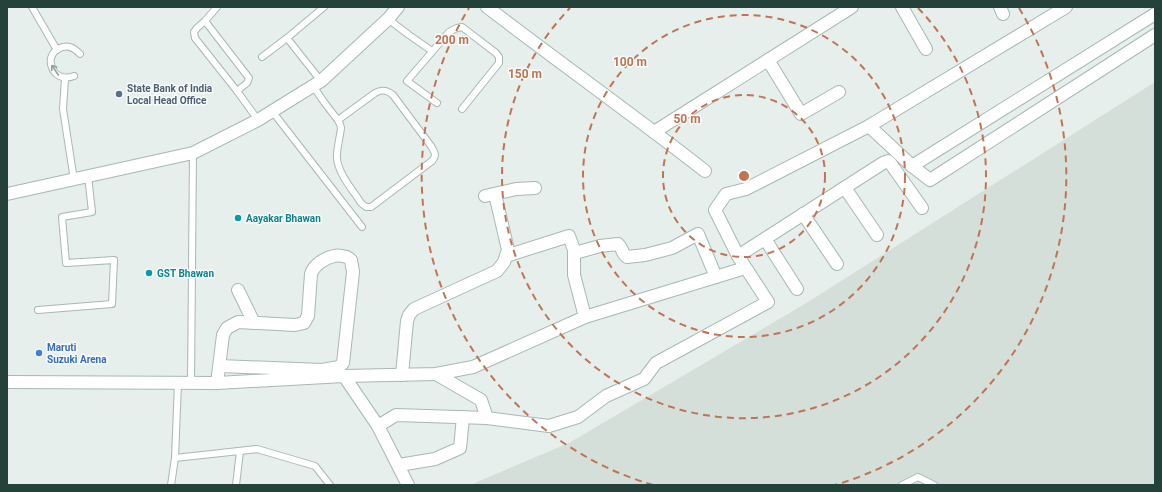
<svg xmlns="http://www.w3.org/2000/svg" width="1162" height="492" viewBox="0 0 1162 492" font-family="Roboto,sans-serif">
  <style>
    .built { fill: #d4dfda }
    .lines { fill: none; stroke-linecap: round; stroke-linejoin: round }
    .service-casing { stroke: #a8b8b2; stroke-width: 8 }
    .minor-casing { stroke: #a8b8b2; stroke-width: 14 }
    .tertiary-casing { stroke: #a8b8b2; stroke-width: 14 }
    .service { stroke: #fff; stroke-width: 6 }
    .minor { stroke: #fff; stroke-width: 12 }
    .tertiary { stroke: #fff; stroke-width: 12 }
    .oneway { stroke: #92a09c }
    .ring { fill: none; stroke: #c07456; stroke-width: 2; stroke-dasharray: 7 5 }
    .service-dot { fill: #5c6f8a; stroke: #f7fbf9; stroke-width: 1.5 }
    .culture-dot { fill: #0f9aa8; stroke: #f7fbf9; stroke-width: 1.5 }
    .shop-dot { fill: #3f7fe0; stroke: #f7fbf9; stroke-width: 1.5 }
    .labels { text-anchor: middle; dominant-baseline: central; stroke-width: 3; stroke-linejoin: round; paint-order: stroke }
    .service-label { font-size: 10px; font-weight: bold; fill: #4e5e75; stroke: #f7fbf9; text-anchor: start }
    .culture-label { font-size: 10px; font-weight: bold; fill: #0d838f; stroke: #f7fbf9; text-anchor: start }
    .shop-label { font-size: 10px; font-weight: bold; fill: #366cbe; stroke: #f7fbf9; text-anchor: start }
    .centre { fill: #c07456; stroke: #f7fbf9; stroke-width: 2 }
    .ring-label { font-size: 12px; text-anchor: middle; font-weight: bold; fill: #c07456; stroke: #f7fbf9; stroke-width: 3; stroke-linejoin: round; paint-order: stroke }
  </style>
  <rect width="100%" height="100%" fill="#e6efeb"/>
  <polygon class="built" points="1155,82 1155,485 472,485 477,482 569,443 808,302"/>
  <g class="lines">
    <g class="service-casing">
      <g id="service">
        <polyline points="32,7 57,50"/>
        <polyline points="217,7 205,21 197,28 194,32 195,38 237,91 258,120"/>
        <polyline points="388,19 409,35 432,51"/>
        <polyline points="205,21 249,78 247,83 237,91"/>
        <polyline points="287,38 321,81"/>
        <polyline points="262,57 287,38 324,7"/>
        <path d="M74,76C51,85 41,52 63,47C70,45 75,49 80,54"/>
        <polyline points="65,78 63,109 74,180"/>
        <path d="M313,86L324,102L337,119L340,124L341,128C340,137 336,152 337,159C339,175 353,190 361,203L366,207H371L432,161C437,155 435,153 431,146L393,95C387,90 382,89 375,93L338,120"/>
        <polyline points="437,103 407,81 449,32 457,28 462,27 496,53 499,57 499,63 462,109"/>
        <polyline points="272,111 362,227"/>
        <polyline points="38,310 112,304 114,260 66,263 62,217 92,212 88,176"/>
        <polyline points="191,383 193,153"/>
        <polyline points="175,458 257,449 315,466 330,485"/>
        <polyline points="171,485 175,458 178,383"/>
        <polyline points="236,485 240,451"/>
        <polyline points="902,485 918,477 934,485"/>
      </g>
    </g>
    <g class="minor-casing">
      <g id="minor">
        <path d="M487,7C559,62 633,115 705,171"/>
        <polyline points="902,7 926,49"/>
        <polyline points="1000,7 1003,14"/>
        <polyline points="768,60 801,114 839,92"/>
        <polyline points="869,126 912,166 930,180 1155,35"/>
        <polyline points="654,132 852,7"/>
        <polyline points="912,166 1155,14"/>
        <polyline points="845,188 877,235"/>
        <polyline points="485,196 516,189 535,188"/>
        <polyline points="803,214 837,264"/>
        <polyline points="765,239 797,289"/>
        <path d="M575,253L600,246L618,244C622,247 622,254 627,257L645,255L672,248L698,234L716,277"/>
        <polyline points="506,256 569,236 574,250 574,275 585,317"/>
        <polyline points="738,256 883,163 888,161 891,164 922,208"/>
        <polyline points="238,290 254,323"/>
        <polyline points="436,374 481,400 487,418"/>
        <polyline points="402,375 407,321 409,315 414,309 497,271 504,262 508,250 495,194"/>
        <polyline points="344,376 378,426 408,485"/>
        <polyline points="7,382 217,383 344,376 436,374 473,367 585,317 745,268"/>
        <path d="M217,383L223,335L227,328L238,322L295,325L304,323L308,316L311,274C314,265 324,258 334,256C338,255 343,256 347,257L351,260L353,272L343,363L339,367L322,370L220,366"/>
        <polyline points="378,426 396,415 487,418 549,426 578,417 606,396 644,379 656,363 768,302 738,256 715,210 726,194 746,189 869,126 1066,7"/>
        <polyline points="399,465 435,459 460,448 463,417"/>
      </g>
    </g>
    <g class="tertiary-casing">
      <polyline id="tertiary" points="7,194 193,153 258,120 321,81 388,19 398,7"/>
    </g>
    <use href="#service" class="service"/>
    <use href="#minor" class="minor"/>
    <use href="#tertiary" class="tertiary"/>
  </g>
  <defs><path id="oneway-shaft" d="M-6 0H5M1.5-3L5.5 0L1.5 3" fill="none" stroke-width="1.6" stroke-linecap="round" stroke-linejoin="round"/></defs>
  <use class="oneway" href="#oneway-shaft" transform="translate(55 70) rotate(-124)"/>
  <g class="ring">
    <circle cx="744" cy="176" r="81"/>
    <circle cx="744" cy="176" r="161"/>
    <path d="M918 8A242 242 0 1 1 570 8"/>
    <path d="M653 485A322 322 0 0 1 469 8M1019 8A322 322 0 0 1 835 485"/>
  </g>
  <circle class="service-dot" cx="119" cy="94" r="4"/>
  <g class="culture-dot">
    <circle cx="238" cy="218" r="4"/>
    <circle cx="149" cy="273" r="4"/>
  </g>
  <circle class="shop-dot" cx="39" cy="353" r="4"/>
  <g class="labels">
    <g class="service-label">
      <text x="127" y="88">State Bank of India<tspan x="127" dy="12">Local Head Office</tspan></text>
    </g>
    <g class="culture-label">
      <text x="246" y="218">Aayakar Bhawan</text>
      <text x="157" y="273">GST Bhawan</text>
    </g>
    <g class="shop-label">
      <text x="47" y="347">Maruti<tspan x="47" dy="12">Suzuki Arena</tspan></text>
    </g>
  </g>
  <circle cx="744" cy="176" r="6" class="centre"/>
  <g class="ring-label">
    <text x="452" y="44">200 m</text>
    <text x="630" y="66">100 m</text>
    <text x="525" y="78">150 m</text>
    <text x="687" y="123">50 m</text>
  </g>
  <rect width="1162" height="492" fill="none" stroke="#24423a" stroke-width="16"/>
</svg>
